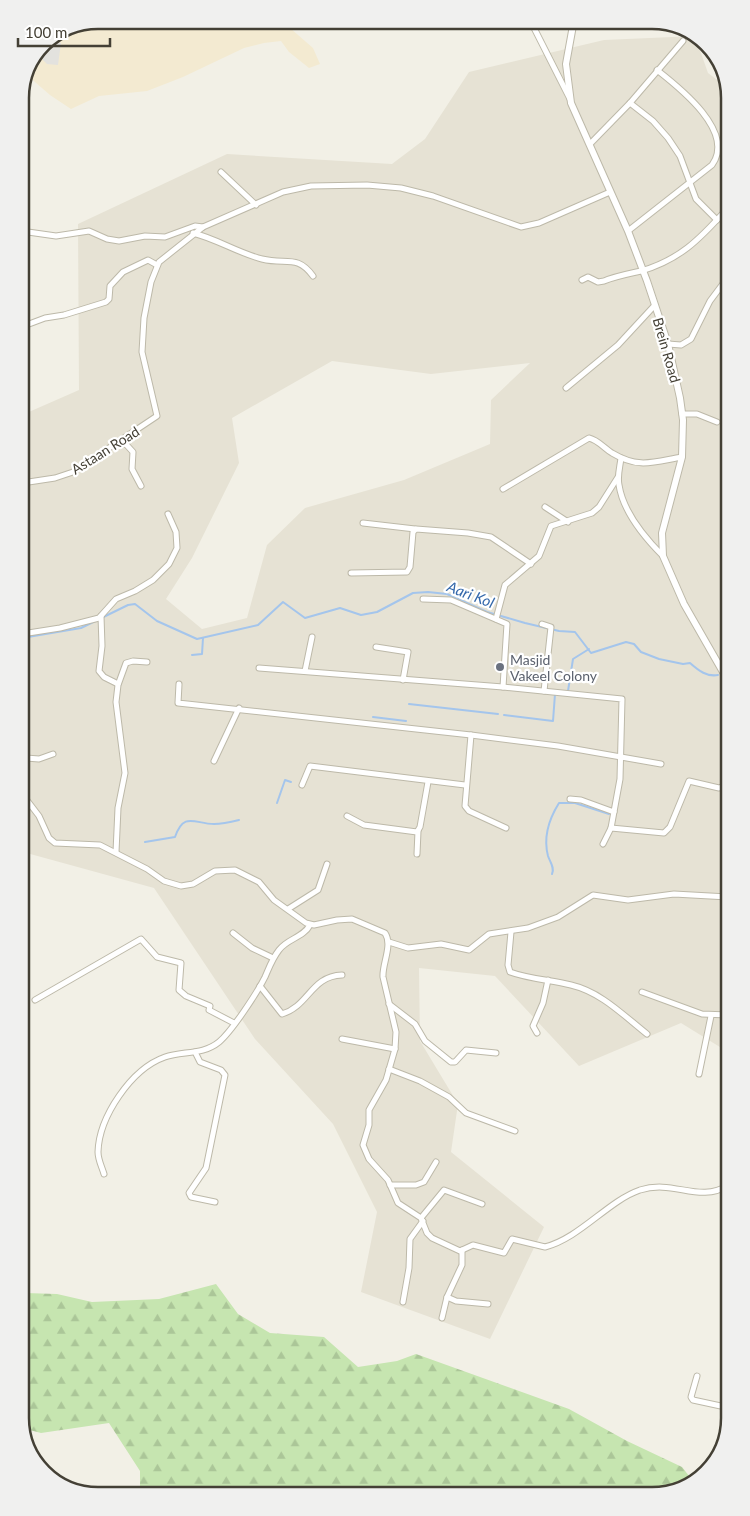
<svg xmlns="http://www.w3.org/2000/svg" width="750" height="1516" viewBox="0 0 750 1516" font-family="Lato,sans-serif">
  <style>
    .residential { fill: #e6e2d4; fill-rule: evenodd }
    .commercial { fill: #f3ead1 }
    .forest { fill: url(#forest-firs) }
    .parking { fill: #e3e2de }
    .lines { fill: none; stroke-linecap: round; stroke-linejoin: round }
    .stream { stroke: #a4c5ec; stroke-width: 2 }
    .minor-casing { stroke: #bdb9a9; stroke-width: 7 }
    .tertiary-casing { stroke: #bdb9a9; stroke-width: 8 }
    .minor { stroke: #fff; stroke-width: 5 }
    .tertiary { stroke: #fff; stroke-width: 6 }
    .worship-dot { fill: #6b7280; stroke: #fff; stroke-width: 2 }
    .labels { text-anchor: middle; dominant-baseline: central; stroke-width: 4.5; stroke-linejoin: round; paint-order: stroke }
    .street-label { font-size: 14px; fill: #444035; stroke: #fff }
    .worship-label { font-size: 14px; fill: #5b616d; stroke: #fff; text-anchor: start }
    .water-label { font-size: 15px; font-style: italic; fill: #3468ab; stroke: #fff }
    .rim { fill: none; stroke: #444035; stroke-width: 2.5 }
  </style>
  <defs>
    <pattern id="forest-firs" width="22" height="20" patternUnits="userSpaceOnUse" patternTransform="scale(1.25)"><rect width="22" height="20" fill="#c6e5b0"/><path d="M5 1l3.5 6h-7zM16 11l3.5 6h-7z" fill="#abc698"/></pattern>
  </defs>
  <rect width="100%" height="100%" fill="#f2f0e6"/>
  <g class="residential">
    <path d="M695,36L708,73L724,85L728,1052L681,1023L579,1066L495,976L419,968L420,1041L458,1104L451,1152L544,1227L490,1339L361,1292L377,1212L333,1124L255,1039L154,888L23,852L22,415L79,390L78,224L227,154L392,164L425,139L469,72L604,40ZM332,361L431,374L530,363L491,400L490,444L404,480L305,508L267,545L247,618L202,629L166,599L192,558L239,463L232,418Z"/>
    <polygon points="729,1127 729,1170 721,1151"/>
  </g>
  <polygon class="commercial" points="98,20 161,20 163,29 187,20 285,20 290,28 313,48 320,64 309,68 289,52 281,41 264,43 244,48 183,77 147,91 99,96 71,109 50,95 28,76 43,43"/>
  <polygon class="forest" points="216,1284 238,1314 270,1333 324,1337 358,1367 397,1361 416,1354 569,1409 627,1441 682,1467 693,1481 682,1490 140,1495 140,1471 109,1423 41,1433 26,1429 25,1293 57,1294 92,1302 159,1299"/>
  <polygon class="parking" points="48,41 61,43 58,65 47,64 38,55 43,43"/>
  <g class="lines">
    <g class="stream">
      <path d="M22,638L81,628L128,605L135,604L157,621L197,639L258,625L283,602L305,618L340,608L361,615L377,612L413,593L428,592L447,594L487,612L525,623L559,631L575,632L591,653L626,642L634,644L641,652L659,659L683,664L690,663C699,671 707,677 718,675"/>
      <polyline points="192,655 202,654 203,638"/>
      <polyline points="568,691 573,659 589,649"/>
      <polyline points="409,704 498,714"/>
      <polyline points="504,715 553,721 555,694"/>
      <polyline points="373,717 406,721"/>
      <polyline points="721,793 727,788"/>
      <polyline points="277,803 285,780 291,782"/>
      <path d="M145,842L175,837C184,811 195,824 214,824C223,824 231,822 239,820"/>
      <path d="M552,874C555,868 550,862 548,856C543,837 549,819 559,803H575L609,814"/>
    </g>
    <g class="minor-casing">
      <g id="minor">
        <polyline points="530,20 570,99"/>
        <polyline points="630,103 653,121 668,138 680,156 696,199 717,220"/>
        <polyline points="590,144 630,103 683,41"/>
        <polyline points="221,172 256,205"/>
        <polyline points="21,231 56,236 89,231 107,239 119,241 145,236 165,237 195,226 203,227"/>
        <path d="M628,231L712,165C736,132 680,88 657,70"/>
        <path d="M193,233C217,239 238,253 262,259C286,265 297,254 313,276"/>
        <path d="M582,280L588,277L598,282L604,281C616,276 628,274 641,271C679,260 699,240 725,211"/>
        <polyline points="21,327 45,318 64,315 106,302 109,299 110,286 123,272 148,260 157,265"/>
        <polyline points="668,344 681,345 691,339 710,301 725,281"/>
        <polyline points="566,388 618,345 655,305"/>
        <polyline points="682,414 697,414 717,422"/>
        <polyline points="122,440 133,452 132,469 141,486"/>
        <path d="M621,458C620,467 617,476 619,485C623,511 645,538 663,556"/>
        <polyline points="22,483 55,478 73,472 157,416 142,352 144,318 151,282 159,262 203,227 283,192 311,186 367,185 401,188 433,196 521,227 539,223 610,192"/>
        <path d="M503,489L589,438C598,440 604,448 612,453C639,469 653,462 682,457"/>
        <polyline points="545,507 568,522"/>
        <polyline points="363,523 415,529"/>
        <polyline points="351,573 407,572 410,567 413,532 416,529 468,533 491,537 531,564"/>
        <polyline points="423,599 451,600 507,624 503,687"/>
        <polyline points="101,616 102,646 99,671 104,677 118,684"/>
        <polyline points="496,619 505,585 539,556 551,526 592,513 599,507 618,477"/>
        <polyline points="542,624 551,627 544,691"/>
        <polyline points="22,634 60,628 99,618 116,599 135,591 153,580 169,564 177,548 176,532 168,514"/>
        <polyline points="376,647 408,652 403,680"/>
        <polyline points="259,668 503,687 622,699 620,779 611,828 603,844"/>
        <polyline points="305,671 312,637"/>
        <polyline points="179,684 178,703 471,735 558,746 661,764"/>
        <polyline points="471,735 465,806 469,811 506,828"/>
        <polyline points="23,754 26,758 39,759 53,754"/>
        <polyline points="214,761 239,708"/>
        <polyline points="302,785 310,766 465,785"/>
        <path d="M23,795L39,816L49,838L55,843L100,845L147,869L164,881L181,886L193,884L215,871L235,870L259,882L274,900L306,923L314,925L337,920L352,919L385,933C393,945 382,964 383,977L396,1032L395,1049L386,1080L369,1110V1125L363,1145L369,1159L388,1180L398,1203L421,1218L427,1233L432,1238L460,1251L473,1245L504,1253L512,1239L545,1247C580,1238 608,1201 640,1190C675,1179 698,1204 729,1185"/>
        <polyline points="570,799 581,800 614,812"/>
        <polyline points="347,816 364,825 417,832 420,827 428,782"/>
        <polyline points="611,828 664,833 670,827 689,781 719,788 727,785"/>
        <polyline points="116,852 118,808 125,773 116,702 118,685 126,663 133,661 147,662"/>
        <polyline points="417,854 418,831"/>
        <polyline points="288,909 318,890 327,864"/>
        <path d="M511,932L508,965L510,972C529,979 551,980 571,985C601,992 623,1015 647,1034"/>
        <polyline points="233,933 252,948 273,958"/>
        <polyline points="389,942 408,948 441,944 469,950 489,934 528,928 558,917 593,895 628,900 674,894 728,897"/>
        <path d="M260,986L282,1014C309,1006 311,976 342,975"/>
        <polyline points="642,992 702,1014 728,1015"/>
        <polyline points="35,1000 141,939 157,957 181,963 179,990 186,996 210,1006 209,1010 234,1023"/>
        <polyline points="389,1004 415,1024 425,1041 451,1062 455,1062 466,1050 496,1053"/>
        <polyline points="537,1033 533,1026 543,1003 548,980"/>
        <polyline points="342,1039 395,1049"/>
        <polyline points="195,1052 200,1062 221,1070 225,1075 206,1168 189,1193 191,1197 215,1202"/>
        <polyline points="389,1069 420,1081 449,1097 466,1113 515,1131"/>
        <polyline points="699,1074 711,1016"/>
        <path d="M104,1174C102,1167 98,1160 98,1152C99,1117 131,1069 165,1057C183,1051 203,1055 219,1042C232,1031 257,993 265,977C269,968 272,959 279,950C288,938 303,938 310,925"/>
        <polyline points="390,1185 416,1185 424,1182 436,1162"/>
        <polyline points="421,1218 444,1190 482,1204"/>
        <polyline points="447,1297 456,1301 488,1304"/>
        <polyline points="403,1302 409,1268 410,1239 423,1221"/>
        <polyline points="442,1318 447,1297 462,1265 462,1250"/>
        <polyline points="697,1376 691,1397 693,1400 730,1408"/>
      </g>
    </g>
    <g class="tertiary-casing">
      <polyline id="tertiary" points="574,20 566,64 571,103 628,231 647,281 668,344 680,398 683,420 682,457 662,533 663,556 684,604 727,679"/>
    </g>
    <use href="#minor" class="minor"/>
    <use href="#tertiary" class="tertiary"/>
  </g>
  <circle class="worship-dot" cx="500" cy="667" r="5"/>
  <g class="labels">
    <g class="street-label">
      <text transform="translate(667 350) rotate(74)">Brein Road</text>
      <text transform="translate(105 450) rotate(-32)">Astaan Road</text>
    </g>
    <g class="worship-label">
      <text x="510" y="659">Masjid<tspan x="510" dy="16">Vakeel Colony</tspan></text>
    </g>
    <g class="water-label">
      <text transform="translate(471 594) rotate(21)">Aari Kol</text>
    </g>
  </g>
  <path d="M0 0H750V1516H0ZM98 29H652A69 69 0 0 1 721 98V1418A69 69 0 0 1 652 1487H98A69 69 0 0 1 29 1418V98A69 69 0 0 1 98 29Z" fill="#f0f0ef" fill-rule="evenodd"/>
  <path class="rim" d="M98 29H652A69 69 0 0 1 721 98V1418A69 69 0 0 1 652 1487H98A69 69 0 0 1 29 1418V98A69 69 0 0 1 98 29Z"/>
  <path d="M18 38v8h92v-8" fill="none" stroke="#444035" stroke-width="2.5"/>
  <text x="25" y="38" font-size="15" fill="#444035" stroke="#ffffff" stroke-width="4" paint-order="stroke">100 m</text>
</svg>
